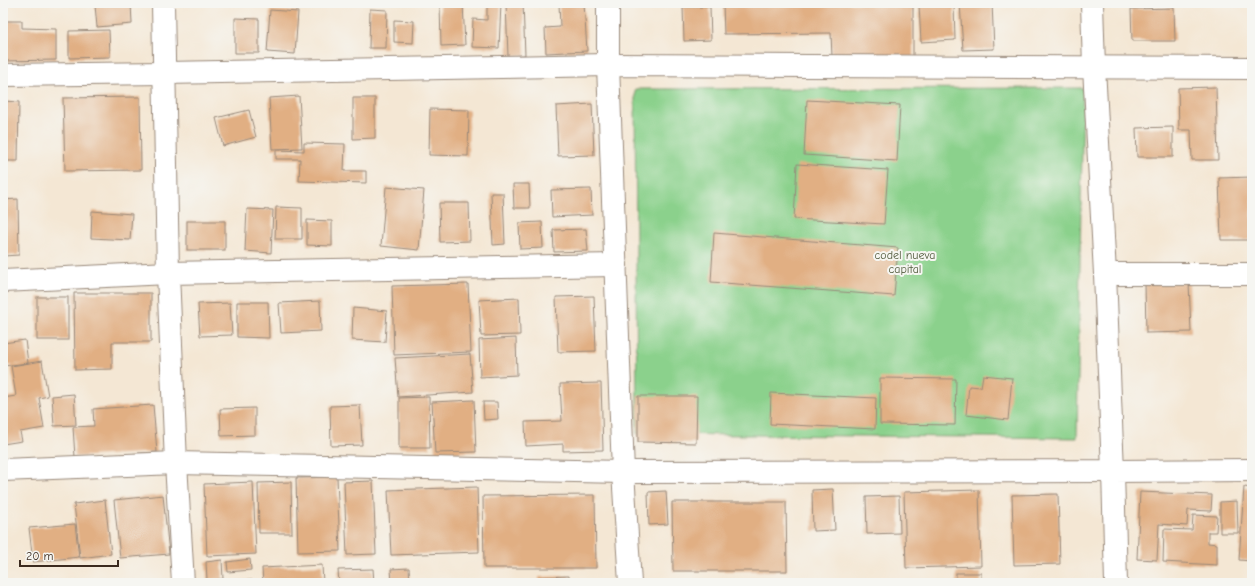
<svg xmlns="http://www.w3.org/2000/svg" width="1255" height="586" viewBox="0 0 1255 586" font-family="'Comic Neue',sans-serif">
  <style>
    .green { fill: #8bd18c; stroke: #637e55 }
    .building { fill: #e1af83 }
    .lines { fill: none; stroke-linecap: round; stroke-linejoin: round }
    .minor-casing { stroke: #988879; stroke-width: 24 }
    .tertiary-casing { stroke: #988879; stroke-width: 24 }
    .minor { stroke: #fff; stroke-width: 22 }
    .tertiary { stroke: #fff; stroke-width: 22 }
    .labels { text-anchor: middle; dominant-baseline: central; stroke-width: 4; stroke-linejoin: round; paint-order: stroke }
    .park-label { font-size: 12px; fill: #535c3f; stroke: #f6f6f2 }
  </style>
  <rect width="100%" height="100%" fill="#f6f6f2"/>
  <filter id="ink" filterUnits="userSpaceOnUse"><feTurbulence type="fractalNoise" baseFrequency=".025" numOctaves="2"/><feDisplacementMap in="SourceGraphic" scale="8" xChannelSelector="R" yChannelSelector="G"/><feConvolveMatrix kernelMatrix="1 2 1 2 8 2 1 2 1" color-interpolation-filters="sRGB"/></filter>
  <filter id="wash" filterUnits="userSpaceOnUse"><feTurbulence type="fractalNoise" baseFrequency=".012" numOctaves="4" result="noise"/><feDisplacementMap in="SourceGraphic" scale="16" xChannelSelector="R" yChannelSelector="G"/><feGaussianBlur stdDeviation="0.9" result="paint"/><feColorMatrix in="noise" values="0 0 0 0 0 0 0 0 0 0 0 0 0 0 0 0 0 1.4 0 .05"/><feComposite in="paint" operator="in"/></filter>
  <g filter="url(#wash)">
    <rect width="100%" height="100%" fill="#f4e7d4"/>
    <polygon class="green" points="1083,88 1077,438 637,434 635,89"/>
    <g id="blocks">
      <g class="building">
        <polygon points="83,3 131,3 132,24 97,27 95,5 84,6"/>
        <polygon points="440,3 463,3 465,45 441,46"/>
        <polygon points="487,3 501,3 499,48 472,47 473,19 487,20"/>
        <polygon points="506,3 523,3 525,55 508,56"/>
        <polygon points="559,3 584,3 587,51 546,53 545,28 560,27"/>
        <polygon points="723,3 913,3 913,57 832,57 831,33 724,34"/>
        <polygon points="960,3 992,3 994,49 963,50"/>
        <polygon points="954,4 955,40 921,42 919,5"/>
        <polygon points="683,7 710,7 711,40 684,41"/>
        <polygon points="1174,8 1175,41 1132,41 1131,9"/>
        <polygon points="370,9 387,10 386,48 369,48"/>
        <polygon points="270,10 298,12 295,54 267,52"/>
        <polygon points="235,18 259,19 259,53 235,53"/>
        <polygon points="394,20 414,21 413,43 394,42"/>
        <polygon points="3,21 22,21 22,28 56,29 56,60 3,61"/>
        <polygon points="109,30 110,57 69,58 69,31"/>
        <polygon points="1216,87 1218,160 1192,160 1191,130 1179,130 1178,88"/>
        <polygon points="299,96 302,148 272,149 269,98"/>
        <polygon points="140,97 141,170 65,171 63,98"/>
        <polygon points="353,98 375,98 375,138 353,139"/>
        <polygon points="807,100 900,105 897,161 804,155"/>
        <polygon points="3,101 19,102 18,161 3,161"/>
        <polygon points="592,104 594,155 558,156 556,106"/>
        <polygon points="430,109 469,110 468,156 429,155"/>
        <polygon points="249,110 256,137 223,146 216,118"/>
        <polygon points="1173,127 1173,157 1137,157 1136,128"/>
        <polygon points="304,143 345,144 344,171 366,171 366,183 299,181 300,159 276,159 276,150 304,151"/>
        <polygon points="797,164 888,170 884,224 794,219"/>
        <polygon points="1252,177 1252,240 1221,240 1219,178"/>
        <polygon points="513,184 529,184 530,208 514,208"/>
        <polygon points="386,187 424,190 419,250 381,246"/>
        <polygon points="591,189 592,215 552,217 551,190"/>
        <polygon points="491,193 503,193 505,244 493,245"/>
        <polygon points="18,199 19,255 3,256 3,200"/>
        <polygon points="439,203 469,203 470,241 440,242"/>
        <polygon points="276,207 302,208 302,239 275,239"/>
        <polygon points="247,209 273,210 271,253 245,251"/>
        <polygon points="92,211 132,214 130,240 91,238"/>
        <polygon points="307,220 332,221 332,246 307,245"/>
        <rect x="187" y="221" width="38" height="29"/>
        <polygon points="542,222 543,248 520,249 519,223"/>
        <polygon points="586,229 588,251 554,252 553,230"/>
        <polygon points="714,233 898,248 894,296 711,282"/>
        <polygon points="1189,282 1191,332 1146,333 1145,283"/>
        <polygon points="468,284 471,352 394,355 392,286"/>
        <polygon points="74,293 151,293 151,342 112,342 112,369 75,370"/>
        <polygon points="594,296 596,351 558,352 556,297"/>
        <rect x="37" y="297" width="31" height="43"/>
        <polygon points="519,298 520,335 481,336 479,300"/>
        <polygon points="320,301 321,331 281,333 279,303"/>
        <polygon points="237,302 268,302 269,338 237,337"/>
        <polygon points="230,303 232,335 200,336 198,304"/>
        <polygon points="353,308 387,311 385,342 352,340"/>
        <polygon points="516,338 517,375 480,377 479,340"/>
        <polygon points="25,340 28,363 3,366 3,343"/>
        <polygon points="470,354 473,392 398,397 395,358"/>
        <polygon points="42,361 48,396 39,398 44,428 20,432 22,441 3,444 3,398 16,396 11,366"/>
        <polygon points="983,375 1012,378 1008,420 966,415 969,386 981,387"/>
        <polygon points="880,378 956,379 955,425 880,424"/>
        <polygon points="601,383 603,450 563,451 563,444 526,446 525,422 562,421 560,384"/>
        <polygon points="771,393 876,398 875,429 770,424"/>
        <polygon points="74,394 76,425 54,426 52,396"/>
        <polygon points="638,396 697,396 696,443 638,442"/>
        <polygon points="429,397 430,448 399,448 399,398"/>
        <polygon points="474,400 476,452 435,453 432,402"/>
        <polygon points="483,402 497,402 498,419 484,420"/>
        <polygon points="153,405 157,452 75,457 73,427 94,426 93,409"/>
        <polygon points="360,405 362,445 331,446 330,406"/>
        <polygon points="255,408 255,435 221,436 220,409"/>
        <polygon points="337,477 340,551 298,552 296,478"/>
        <polygon points="373,481 376,554 347,555 344,482"/>
        <polygon points="253,482 256,554 207,556 204,484"/>
        <polygon points="291,482 292,533 259,533 258,483"/>
        <polygon points="477,487 479,552 391,555 388,490"/>
        <polygon points="1244,487 1252,488 1252,561 1239,560"/>
        <polygon points="833,489 835,530 813,531 812,490"/>
        <polygon points="979,490 981,566 906,568 904,492"/>
        <polygon points="666,491 668,524 649,525 648,492"/>
        <polygon points="1140,492 1212,495 1211,511 1188,510 1187,526 1159,524 1157,560 1137,559"/>
        <polygon points="1058,494 1060,564 1014,565 1012,495"/>
        <polygon points="163,495 169,554 120,558 114,500"/>
        <polygon points="595,495 596,568 484,568 483,496"/>
        <polygon points="899,496 900,533 867,534 866,497"/>
        <polygon points="105,500 111,554 80,558 74,504"/>
        <polygon points="1237,501 1238,533 1220,533 1220,502"/>
        <polygon points="672,502 786,502 787,571 673,571"/>
        <polygon points="1193,515 1217,516 1216,532 1208,532 1208,543 1217,544 1217,565 1163,562 1164,529 1192,530"/>
        <polygon points="75,524 79,557 33,562 29,528"/>
        <polygon points="250,559 251,570 228,572 227,562"/>
        <polygon points="222,560 223,579 207,580 206,562"/>
        <polygon points="322,565 323,583 263,583 262,568"/>
        <polygon points="409,568 410,583 392,583 391,569"/>
        <polygon points="373,569 374,583 339,583 338,570"/>
        <rect x="956" y="573" width="25" height="10"/>
        <polygon points="569,576 569,583 539,583 539,577"/>
        <polygon points="252,580 252,583 224,583 224,582"/>
      </g>
    </g>
  </g>
  <g filter="url(#ink)">
    <use href="#blocks" fill-opacity="0" stroke="#988879" stroke-width="1"/>
    <g class="lines">
      <g class="minor-casing">
        <g id="minor">
          <polyline points="163,3 168,273 176,463 183,583"/>
          <polyline points="3,75 165,73 608,65 1252,68"/>
          <polyline points="1105,274 1252,274"/>
          <polyline points="3,281 168,273 616,265"/>
          <polyline points="3,470 176,463 623,472 608,65 608,3"/>
          <polyline points="1116,583 1113,471 1252,470"/>
        </g>
      </g>
      <g class="tertiary-casing">
        <polyline id="tertiary" points="630,583 623,472 1113,471 1105,274 1094,67 1092,3"/>
      </g>
      <use href="#minor" class="minor"/>
      <use href="#tertiary" class="tertiary"/>
    </g>
  </g>
  <g class="labels">
    <g class="park-label">
      <text x="905" y="255">codel nueva<tspan x="905" dy="14">capital</tspan></text>
    </g>
  </g>
  <rect width="1255" height="586" fill="none" stroke="#f6f6f2" stroke-width="16"/>
  <path d="M20 560v6h98v-6" fill="none" stroke="#3b2a1e" stroke-width="2"/>
  <text x="26" y="560" font-size="12" fill="#3b2a1e" stroke="#f6f6f2" stroke-width="3" paint-order="stroke">20 m</text>
</svg>
